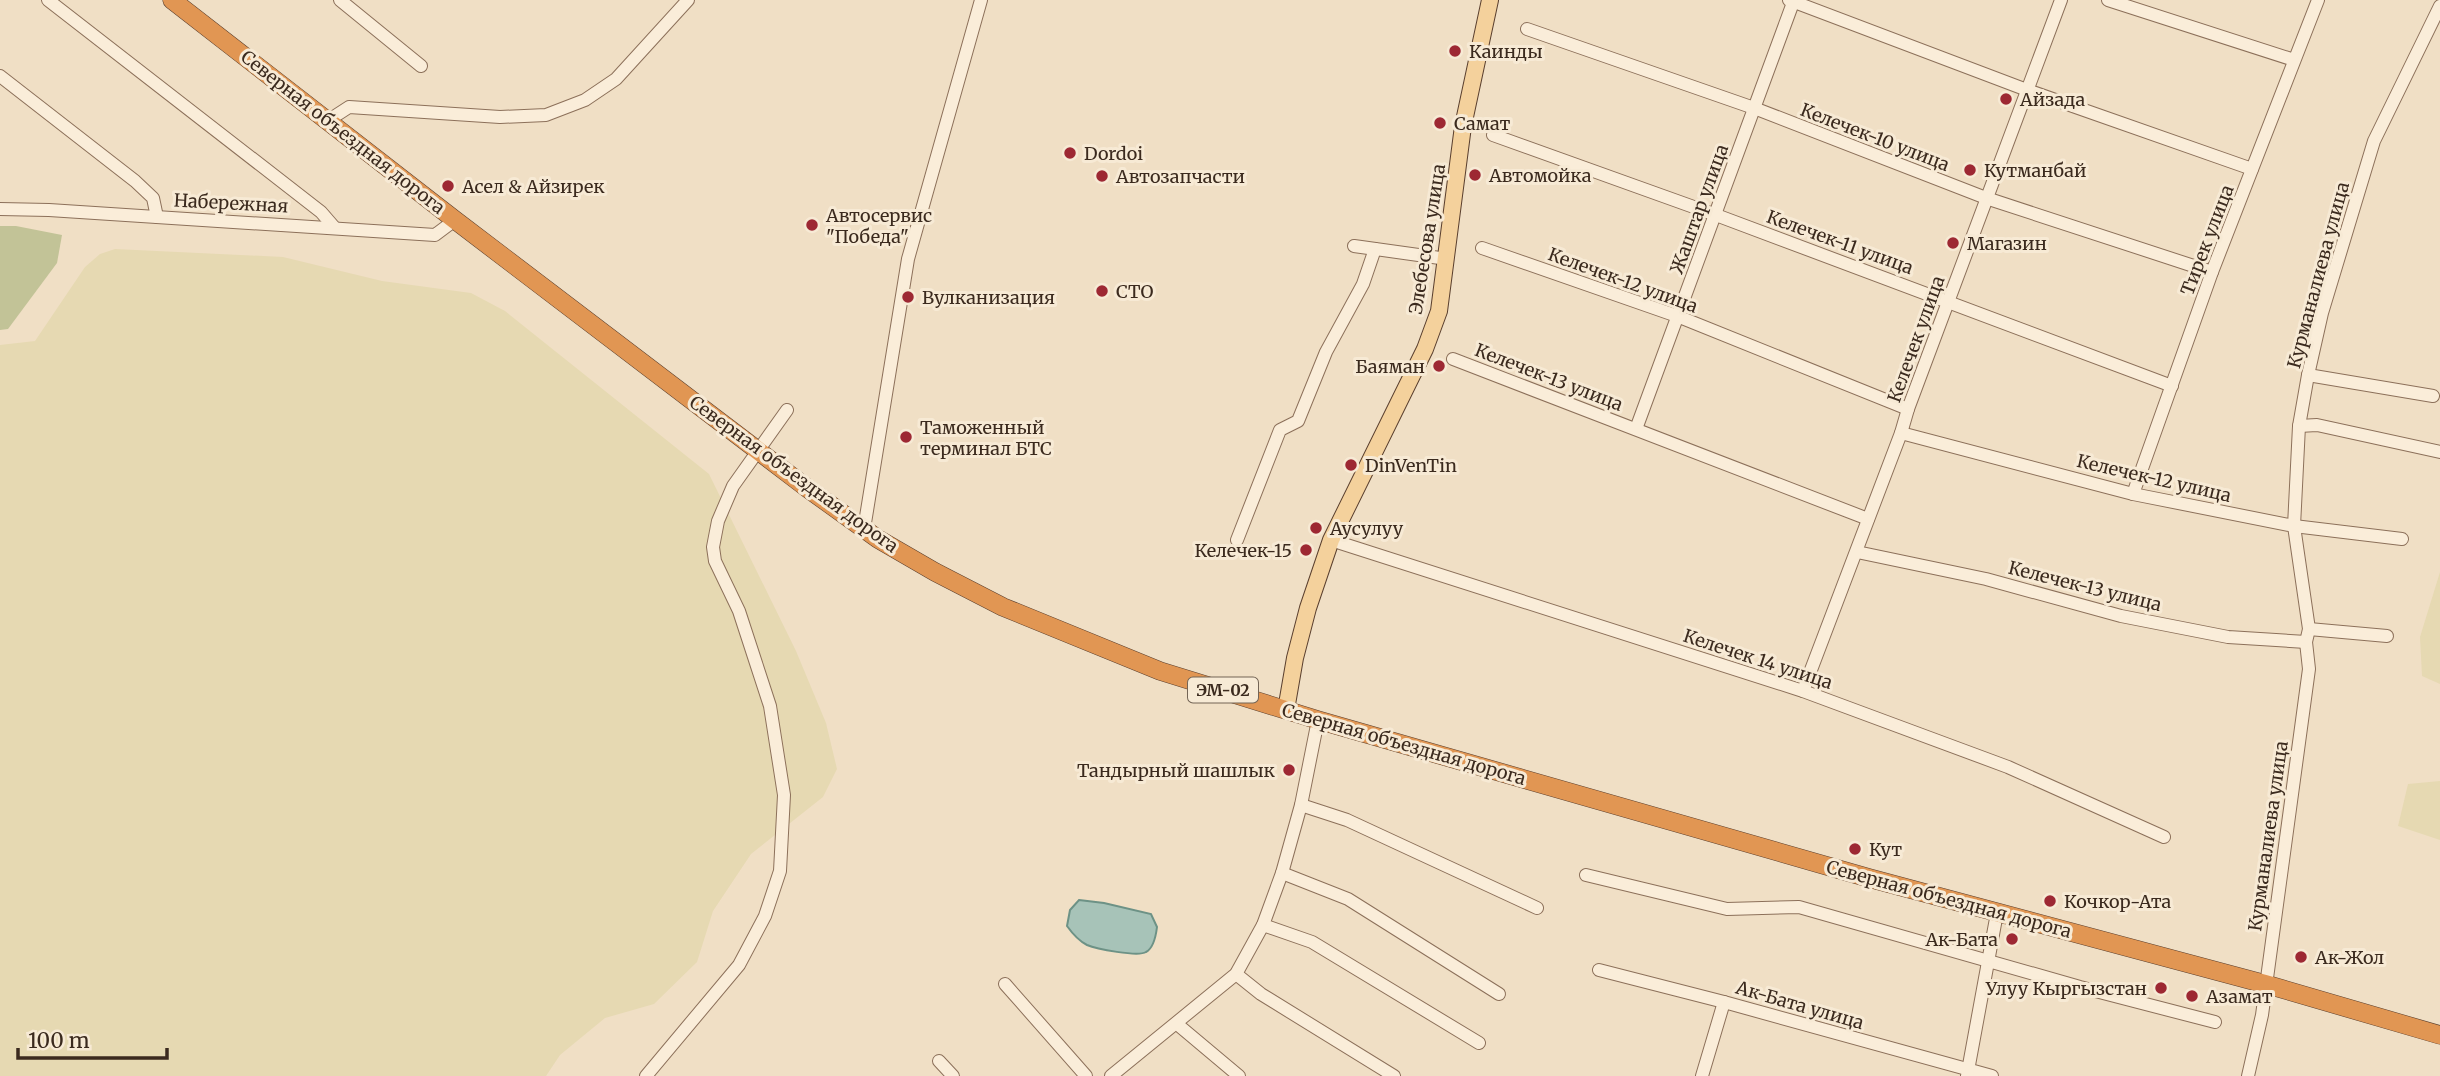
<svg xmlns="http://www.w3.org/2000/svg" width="2440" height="1076" viewBox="0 0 2440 1076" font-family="Merriweather,serif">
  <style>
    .farmland { fill: #e6d9b2 }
    .cemetery { fill: #c2c397 }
    .water { fill: #a7c3b8; stroke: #6d9286; stroke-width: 2 }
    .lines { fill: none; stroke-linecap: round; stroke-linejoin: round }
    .minor-casing { stroke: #8c705a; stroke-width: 14 }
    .major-casing { stroke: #5a3f2e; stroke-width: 18 }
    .highway-casing { stroke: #5a3f2e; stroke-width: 19 }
    .minor { stroke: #faedd9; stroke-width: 12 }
    .major { stroke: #f4d19c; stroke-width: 16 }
    .highway { stroke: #e19653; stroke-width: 18 }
    .poi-dot { fill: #9d2833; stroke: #f7ead5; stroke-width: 2.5 }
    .labels { text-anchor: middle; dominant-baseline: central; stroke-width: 6; stroke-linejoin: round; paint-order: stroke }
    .shield { fill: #f7ead5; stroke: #736455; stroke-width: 2 }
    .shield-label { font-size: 16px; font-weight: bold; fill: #3b2a1e }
    .poi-label { font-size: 18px; fill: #3b2a1e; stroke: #f7ead5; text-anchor: start }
    .street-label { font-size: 18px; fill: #3b2a1e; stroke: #f7ead5 }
  </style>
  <rect width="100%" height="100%" fill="#f0dfc5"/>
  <g class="farmland">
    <polygon points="115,249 283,257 382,281 471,293 505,311 709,474 796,651 826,723 837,769 823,797 751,854 713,911 697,962 654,1004 605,1018 560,1055 546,1076 0,1076 0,345 35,341 85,267 100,254"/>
    <polygon points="2440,572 2440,684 2422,676 2420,637"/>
    <polygon points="2440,781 2440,840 2398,826 2408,784"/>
  </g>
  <polygon class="cemetery" points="0,226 16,226 62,235 57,263 8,329 0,330"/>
  <path class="water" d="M1079,900L1104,903L1151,914L1157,927C1156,935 1154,948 1146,952C1138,957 1096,949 1087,945C1079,941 1072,933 1067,926L1070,910Z"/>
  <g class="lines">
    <g class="minor-casing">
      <g id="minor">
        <polyline points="48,0 321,212 334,227"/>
        <polyline points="340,0 421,66"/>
        <polyline points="1789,0 2027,90 2252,169"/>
        <polyline points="2108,0 2294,60"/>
        <polyline points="1527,29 1754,108 1986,198 2212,272"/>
        <polyline points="0,76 135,181 153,198 157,217"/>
        <polyline points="329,120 349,107 500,117 546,115 585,100 616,79 688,0"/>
        <polyline points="1493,135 1716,215 2172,386"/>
        <polyline points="0,209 49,210 435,235 455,220"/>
        <polyline points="1354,246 1447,259"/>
        <polyline points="1482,248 1677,316 1908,409"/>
        <polyline points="1453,359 1868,519"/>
        <polyline points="2308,375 2433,396"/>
        <polyline points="2299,426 2317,425 2440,452"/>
        <polyline points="1636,429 1794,0"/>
        <polyline points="1901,433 2133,494 2294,526 2402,539"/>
        <polyline points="2133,494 2212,272 2318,0"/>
        <polyline points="864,529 908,259 981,0"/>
        <polyline points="1237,540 1280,430 1298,421 1326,352 1363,284 1375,249"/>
        <polyline points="1331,540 1803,691 2008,767 2164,837"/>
        <polyline points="1857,552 1986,579 2121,616 2228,637 2306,642"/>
        <polyline points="2309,629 2387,636"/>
        <polyline points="1803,691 1901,433 1908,409 2061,0"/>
        <polyline points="1301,805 1347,820 1537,908"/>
        <polyline points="1282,873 1348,899 1499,994"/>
        <polyline points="1586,875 1727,909 1799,907 2080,987 2215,1022"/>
        <polyline points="1263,925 1312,942 1479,1043"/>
        <polyline points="1599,970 1724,1002 1992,1076"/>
        <polyline points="1236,974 1261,994 1394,1076"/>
        <polyline points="1005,984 1086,1076"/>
        <polyline points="1177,1024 1239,1076"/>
        <polyline points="939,1061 953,1076"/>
        <polyline points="646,1076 739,965 765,916 780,871 784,795 770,706 739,611 715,561 713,547 718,521 733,486 787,410"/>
        <polyline points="1111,1076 1236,974 1263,925 1282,873 1301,805 1318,720"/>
        <polyline points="1702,1076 1724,1002"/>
        <polyline points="1967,1076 1997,913"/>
        <polyline points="2248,1076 2262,1015 2309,669 2306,642 2309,629 2294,526 2299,426 2308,375 2322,313 2374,141 2440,6"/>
      </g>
    </g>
    <g class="major-casing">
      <polyline id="major" points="1286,710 1295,658 1308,608 1331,540 1425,349 1439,311 1463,126 1490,0"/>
    </g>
    <g class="highway-casing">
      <polyline id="highway" points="172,0 455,220 807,488 878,539 935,572 1003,607 1160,671 1318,720 1869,878 2265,984 2440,1035"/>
    </g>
    <use href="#minor" class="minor"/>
    <use href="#major" class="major"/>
    <use href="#highway" class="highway"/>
  </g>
  <g class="poi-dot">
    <circle cx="1455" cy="51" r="7"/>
    <circle cx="2006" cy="99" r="7"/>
    <circle cx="1440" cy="123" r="7"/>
    <circle cx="1070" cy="153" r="7"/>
    <circle cx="1970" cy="170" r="7"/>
    <circle cx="1475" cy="175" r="7"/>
    <circle cx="1102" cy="176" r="7"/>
    <circle cx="448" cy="186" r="7"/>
    <circle cx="812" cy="225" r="7"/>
    <circle cx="1953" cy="243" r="7"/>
    <circle cx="1102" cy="291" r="7"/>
    <circle cx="908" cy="297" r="7"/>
    <circle cx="1439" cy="366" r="7"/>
    <circle cx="906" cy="437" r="7"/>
    <circle cx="1351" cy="465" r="7"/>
    <circle cx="1316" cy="528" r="7"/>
    <circle cx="1306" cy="550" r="7"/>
    <circle cx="1289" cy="770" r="7"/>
    <circle cx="1855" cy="849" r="7"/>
    <circle cx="2050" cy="901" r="7"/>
    <circle cx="2012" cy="939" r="7"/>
    <circle cx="2301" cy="957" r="7"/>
    <circle cx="2161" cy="988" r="7"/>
    <circle cx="2192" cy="996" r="7"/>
  </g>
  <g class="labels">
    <rect class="shield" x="1188" y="677.5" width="70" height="25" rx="5"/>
    <g class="shield-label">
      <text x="1223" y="690">ЭМ-02</text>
    </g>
    <g class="poi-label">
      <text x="1469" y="51">Каинды</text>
      <text x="2020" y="99">Айзада</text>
      <text x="1454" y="123">Самат</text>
      <text x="1084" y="153">Dordoi</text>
      <text x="1984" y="170">Кутманбай</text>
      <text x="1489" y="175">Автомойка</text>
      <text x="1116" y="176">Автозапчасти</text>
      <text x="462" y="186">Асел &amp; Айзирек</text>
      <text x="826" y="215">Автосервис<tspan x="826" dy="21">"Победа"</tspan></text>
      <text x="1967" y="243">Магазин</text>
      <text x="1116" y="291">СТО</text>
      <text x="922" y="297">Вулканизация</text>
      <text x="1425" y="366" text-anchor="end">Баяман</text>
      <text x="920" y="427">Таможенный<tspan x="920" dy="21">терминал БТС</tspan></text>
      <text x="1365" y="465">DinVenTin</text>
      <text x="1330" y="528">Аусулуу</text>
      <text x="1292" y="550" text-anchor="end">Келечек-15</text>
      <text x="1275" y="770" text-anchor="end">Тандырный шашлык</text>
      <text x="1869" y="849">Кут</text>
      <text x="2064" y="901">Кочкор-Ата</text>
      <text x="1998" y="939" text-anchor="end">Ак-Бата</text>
      <text x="2315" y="957">Ак-Жол</text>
      <text x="2147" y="988" text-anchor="end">Улуу Кыргызстан</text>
      <text x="2206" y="996">Азамат</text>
    </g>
    <g class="street-label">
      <text transform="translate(343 132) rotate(38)">Северная объездная дорога</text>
      <text transform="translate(1875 137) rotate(21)">Келечек-10 улица</text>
      <text transform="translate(231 203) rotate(3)">Набережная</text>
      <text transform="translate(1699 209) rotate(-70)">Жаштар улица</text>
      <text transform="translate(1427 239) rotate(-81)">Элебесова улица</text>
      <text transform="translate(2207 240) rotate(-69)">Тирек улица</text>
      <text transform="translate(1840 242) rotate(20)">Келечек-11 улица</text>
      <text transform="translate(2318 275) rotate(-75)">Курманалиева улица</text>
      <text transform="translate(1623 280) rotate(20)">Келечек-12 улица</text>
      <text transform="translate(1916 339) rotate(-70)">Келечек улица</text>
      <text transform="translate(1549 377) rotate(21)">Келечек-13 улица</text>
      <text transform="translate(794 474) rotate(36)">Северная объездная дорога</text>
      <text transform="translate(2154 478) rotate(13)">Келечек-12 улица</text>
      <text transform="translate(2085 586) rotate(14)">Келечек-13 улица</text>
      <text transform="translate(1758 659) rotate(18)">Келечек 14 улица</text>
      <text transform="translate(1404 744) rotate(16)">Северная объездная дорога</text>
      <text transform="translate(2268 836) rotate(-82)">Курманалиева улица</text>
      <text transform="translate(1949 899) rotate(15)">Северная объездная дорога</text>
      <text transform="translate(1800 1005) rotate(16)">Ак-Бата улица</text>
    </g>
  </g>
  <path d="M18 1048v10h149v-10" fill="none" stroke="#3b2a1e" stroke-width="3.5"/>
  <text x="28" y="1048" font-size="21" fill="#3b2a1e" stroke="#f7ead5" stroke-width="5" paint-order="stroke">100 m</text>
</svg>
